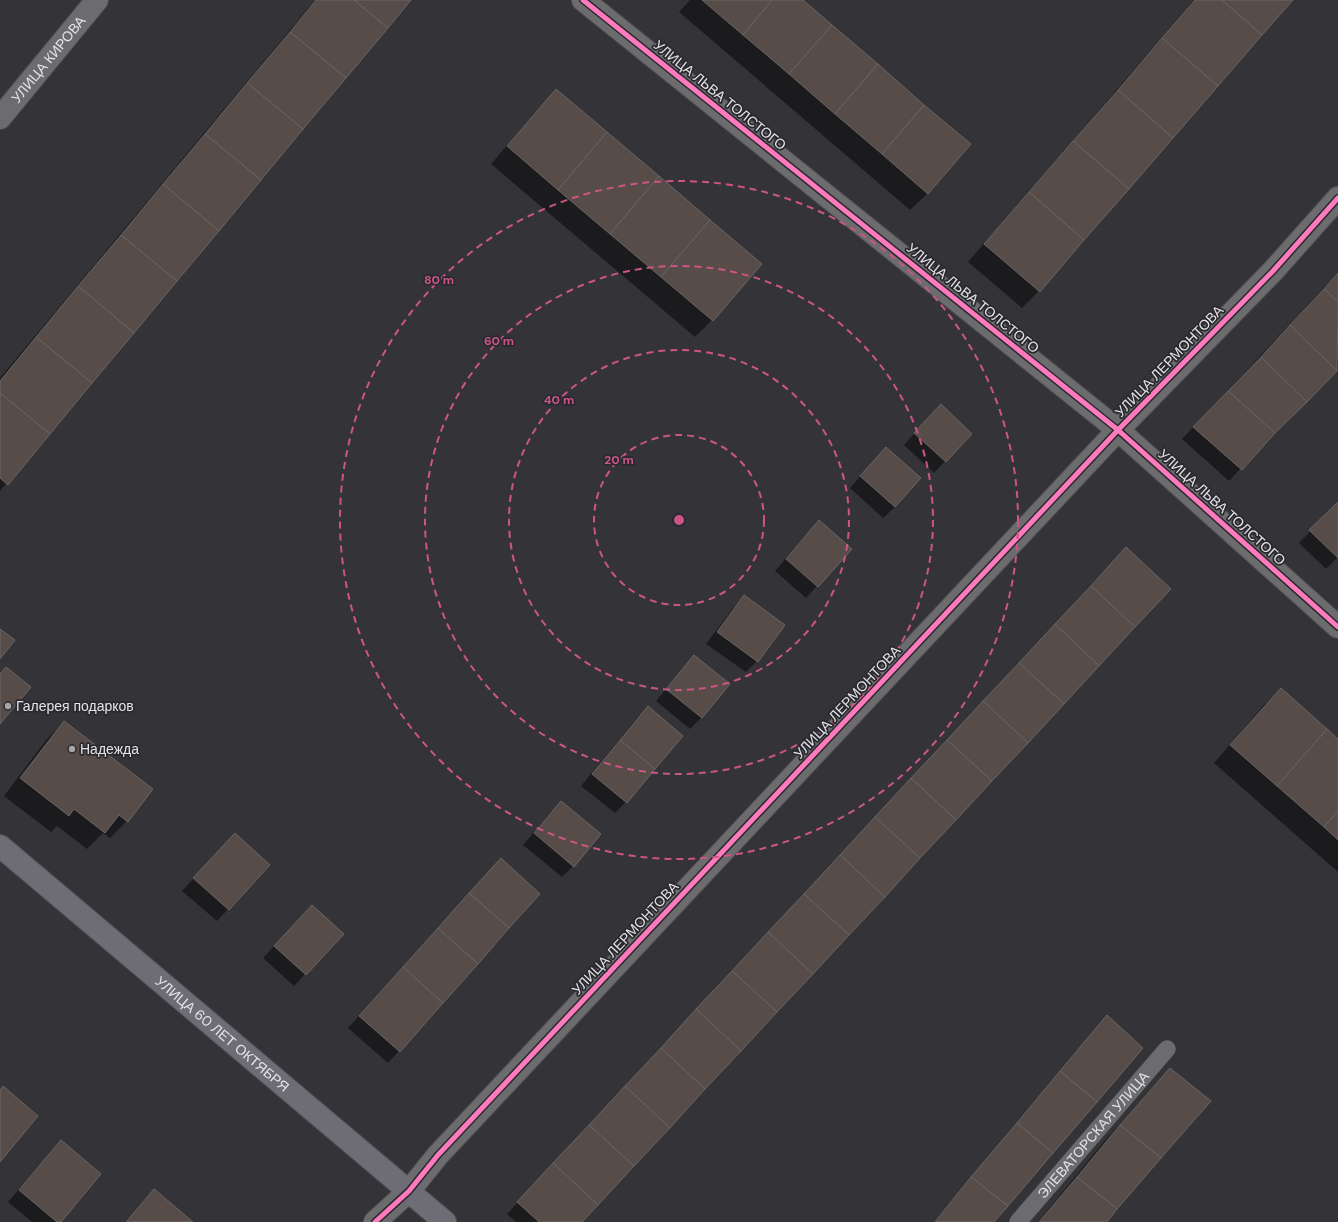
<svg xmlns="http://www.w3.org/2000/svg" width="1338" height="1222" viewBox="0 0 1338 1222" font-family="'DM Sans',sans-serif">
  <style>
    .shadow { fill: #0007 }
    .building { fill: #584c48; stroke: #676667 }
    .lines { fill: none; stroke-linecap: round; stroke-linejoin: round }
    .lane-casing { stroke: #505054; stroke-width: 18 }
    .street-casing { stroke: #505054; stroke-width: 24 }
    .primary-casing { stroke: #505054; stroke-width: 24 }
    .lane { stroke: #6c6c6e; stroke-width: 17 }
    .street { stroke: #6c6c6e; stroke-width: 22 }
    .primary { stroke: #6e6d75; stroke-width: 22 }
    .cycleway-casing { stroke: #29292f; stroke-width: 8 }
    .cycleway { stroke: #fd7abc; stroke-width: 5 }
    .ring { fill: none; stroke: #cc5585; stroke-width: 2; stroke-dasharray: 7 5 }
    .poi-dot { fill: #a6a6aa; stroke: #29292f; stroke-width: 1.5 }
    .labels { text-anchor: middle; dominant-baseline: central; stroke-width: 3.5; stroke-linejoin: round; paint-order: stroke }
    .street-label { font-size: 14px; fill: #e3e3e7; stroke: #29292f }
    .poi-label { font-size: 14px; fill: #e3e3e7; stroke: #29292f; text-anchor: start }
    .centre { fill: #cc5585; stroke: #29292f; stroke-width: 2 }
    .ring-label { font-size: 12px; text-anchor: middle; font-weight: bold; fill: #cc5585; stroke: #29292f; stroke-width: 3.5; stroke-linejoin: round; paint-order: stroke }
  </style>
  <rect width="100%" height="100%" fill="#343438"/>
  <g class="shadow">
    <polygon points="315,0 409,0 0,491 0,378"/>
    <polygon points="690,0 801,0 928,193 910,210 679,12"/>
    <polygon points="1194,0 1291,0 1039,291 1022,308 968,262"/>
    <polygon points="556,90 760,264 712,320 695,337 491,164 539,108"/>
    <polygon points="1338,273 1338,368 1274,433 1229,481 1182,439"/>
    <polygon points="929,417 971,434 934,473 904,445"/>
    <polygon points="875,460 895,507 883,518 850,488"/>
    <polygon points="1338,503 1338,557 1326,569 1299,543"/>
    <polygon points="808,533 850,549 806,598 775,571"/>
    <polygon points="1115,560 581,1222 516,1222 507,1214"/>
    <polygon points="744,597 757,661 746,672 706,644 733,608"/>
    <polygon points="694,657 702,717 690,729 656,701 683,668"/>
    <polygon points="1281,689 1338,740 1338,872 1214,763 1263,706"/>
    <polygon points="648,708 626,802 615,813 581,786 636,719"/>
    <polygon points="64,722 127,821 110,838 103,833 87,849 57,826 51,832 4,796 47,739"/>
    <polygon points="561,803 573,866 562,877 523,845 549,814"/>
    <polygon points="235,834 269,865 217,921 182,891"/>
    <polygon points="489,871 399,1051 388,1063 348,1028"/>
    <polygon points="300,918 342,934 294,986 263,958"/>
    <polygon points="1107,1017 993,1222 935,1222 1096,1028"/>
    <polygon points="1170,1070 1106,1222 1038,1222 1103,1143 1153,1087"/>
    <polygon points="61,1141 59,1222 32,1222 8,1202 50,1153"/>
    <polygon points="154,1190 192,1222 125,1222"/>
  </g>
  <g class="building">
    <polygon points="316,0 354,0 388,28 346,78 290,32"/>
    <polygon points="354,0 411,0 388,28"/>
    <polygon points="702,0 772,0 743,35"/>
    <polygon points="772,0 803,0 832,25 789,74 743,35"/>
    <polygon points="1195,0 1222,0 1262,35 1218,86 1162,38"/>
    <polygon points="1222,0 1293,0 1262,35"/>
    <polygon points="832,25 878,64 835,114 789,74"/>
    <polygon points="290,32 346,78 303,129 247,83"/>
    <polygon points="1162,38 1218,86 1173,138 1118,90"/>
    <polygon points="878,64 924,105 882,154 835,114"/>
    <polygon points="247,83 303,129 261,180 205,134"/>
    <polygon points="556,89 607,132 558,190 507,146"/>
    <polygon points="1118,90 1173,138 1129,189 1073,141"/>
    <polygon points="924,105 971,144 928,194 882,154"/>
    <polygon points="607,132 659,176 610,234 558,190"/>
    <polygon points="205,134 261,180 219,231 163,184"/>
    <polygon points="1073,141 1129,189 1084,240 1029,192"/>
    <polygon points="659,176 710,220 661,277 610,234"/>
    <polygon points="163,184 219,231 177,281 121,235"/>
    <polygon points="1029,192 1084,240 1040,292 984,244"/>
    <polygon points="710,220 762,264 713,321 661,277"/>
    <polygon points="121,235 177,281 134,333 78,286"/>
    <polygon points="1338,273 1338,302 1324,289"/>
    <polygon points="78,286 134,333 92,383 36,337"/>
    <polygon points="1324,289 1338,302 1337,371 1290,325"/>
    <polygon points="1290,325 1337,371 1307,402 1261,357"/>
    <polygon points="36,337 92,383 50,434 0,393 0,381"/>
    <polygon points="1261,357 1307,402 1275,433 1228,391"/>
    <polygon points="1228,391 1275,433 1242,470 1193,427"/>
    <polygon points="0,393 50,434 8,485 0,478"/>
    <polygon points="941,404 972,434 946,462 914,433"/>
    <polygon points="886,447 921,478 895,507 860,476"/>
    <polygon points="1338,502 1338,558 1309,530"/>
    <polygon points="819,520 852,549 818,587 786,559"/>
    <polygon points="1126,547 1171,589 1135,627 1091,586"/>
    <polygon points="1091,586 1135,627 1099,666 1055,624"/>
    <polygon points="744,595 785,625 758,662 717,632"/>
    <polygon points="1055,624 1099,666 1064,704 1019,663"/>
    <polygon points="0,629 15,640 0,659"/>
    <polygon points="694,655 730,684 702,718 666,689"/>
    <polygon points="1019,663 1064,704 1028,743 983,701"/>
    <polygon points="6,667 31,687 0,724 0,674"/>
    <polygon points="1281,688 1327,729 1277,786 1230,745"/>
    <polygon points="983,701 1028,743 992,781 947,740"/>
    <polygon points="648,706 683,736 655,769 620,740"/>
    <polygon points="64,721 153,789 128,822 119,815 105,833 74,809 69,816 20,778"/>
    <polygon points="1327,729 1338,739 1338,811 1324,827 1277,786"/>
    <polygon points="620,740 655,769 627,803 592,774"/>
    <polygon points="947,740 992,781 956,820 911,778"/>
    <polygon points="911,778 956,820 920,858 875,817"/>
    <polygon points="561,801 601,834 574,867 534,833"/>
    <polygon points="1338,811 1338,840 1324,827"/>
    <polygon points="875,817 920,858 885,897 840,855"/>
    <polygon points="235,833 270,865 229,910 193,878"/>
    <polygon points="840,855 885,897 849,935 804,894"/>
    <polygon points="501,858 540,894 509,928 469,893"/>
    <polygon points="469,893 509,928 478,964 438,928"/>
    <polygon points="804,894 849,935 813,974 768,932"/>
    <polygon points="312,905 344,934 306,975 274,946"/>
    <polygon points="438,928 478,964 443,1003 403,967"/>
    <polygon points="768,932 813,974 777,1012 732,971"/>
    <polygon points="403,967 443,1003 400,1052 359,1016"/>
    <polygon points="732,971 777,1012 741,1051 696,1009"/>
    <polygon points="696,1009 741,1051 705,1089 661,1048"/>
    <polygon points="1107,1015 1143,1048 1097,1102 1060,1071"/>
    <polygon points="661,1048 705,1089 670,1128 625,1086"/>
    <polygon points="1170,1068 1211,1101 1161,1158 1120,1125"/>
    <polygon points="1060,1071 1097,1102 1053,1153 1017,1123"/>
    <polygon points="3,1086 38,1116 0,1162 0,1090"/>
    <polygon points="625,1086 670,1128 634,1166 589,1125"/>
    <polygon points="1017,1123 1053,1153 1008,1206 971,1177"/>
    <polygon points="589,1125 634,1166 598,1205 553,1163"/>
    <polygon points="1120,1125 1161,1158 1117,1209 1077,1177"/>
    <polygon points="61,1140 101,1174 61,1222 57,1222 19,1190"/>
    <polygon points="553,1163 598,1205 582,1222 539,1222 517,1202"/>
    <polygon points="971,1177 1008,1206 994,1222 935,1222"/>
    <polygon points="1077,1177 1117,1209 1107,1222 1039,1222"/>
    <polygon points="154,1189 193,1222 126,1222"/>
  </g>
  <g class="lines">
    <g class="lane-casing">
      <g id="lane">
        <path id="s1" d="M1018,1222L1167,1049"/>
      </g>
    </g>
    <g class="street-casing">
      <g id="street">
        <polyline points="583,0 1118,430 1338,627"/>
        <path id="s2" d="M0,118L97,0"/>
        <polyline points="375,1222 409,1191 438,1155 1118,430 1273,271 1338,198"/>
      </g>
    </g>
    <g class="primary-casing">
      <g id="primary">
        <path id="s3" d="M0,846L445,1222"/>
      </g>
    </g>
    <use href="#lane" class="lane"/>
    <use href="#street" class="street"/>
    <use href="#primary" class="primary"/>
    <g class="cycleway-casing">
      <g id="cycleway">
        <polyline points="583,0 1118,430 1338,627"/>
        <polyline points="375,1222 409,1191 438,1155 1118,430 1273,271 1338,198"/>
      </g>
    </g>
    <use href="#cycleway" class="cycleway"/>
  </g>
  <g class="ring">
    <circle cx="679" cy="520" r="85"/>
    <circle cx="679" cy="520" r="170"/>
    <circle cx="679" cy="520" r="254"/>
    <circle cx="679" cy="520" r="339"/>
  </g>
  <g class="poi-dot">
    <circle cx="8" cy="706" r="4"/>
    <circle cx="72" cy="749" r="4"/>
  </g>
  <g class="labels">
    <g class="street-label">
      <text stroke="none"><textPath href="#s2" startOffset="76">УЛИЦА КИРОВА</textPath></text>
      <text transform="translate(720 95) rotate(39)">УЛИЦА ЛЬВА ТОЛСТОГО</text>
      <text transform="translate(973 298) rotate(39)">УЛИЦА ЛЬВА ТОЛСТОГО</text>
      <text transform="translate(1169 361) rotate(-46)">УЛИЦА ЛЕРМОНТОВА</text>
      <text transform="translate(1222 507) rotate(42)">УЛИЦА ЛЬВА ТОЛСТОГО</text>
      <text transform="translate(847 702) rotate(-47)">УЛИЦА ЛЕРМОНТОВА</text>
      <text transform="translate(625 938) rotate(-47)">УЛИЦА ЛЕРМОНТОВА</text>
      <text stroke="none"><textPath href="#s3" startOffset="291">УЛИЦА 60 ЛЕТ ОКТЯБРЯ</textPath></text>
      <text stroke="none"><textPath href="#s1" startOffset="115">ЭЛЕВАТОРСКАЯ УЛИЦА</textPath></text>
    </g>
    <g class="poi-label">
      <text x="16" y="706">Галерея подарков</text>
      <text x="80" y="749">Надежда</text>
    </g>
  </g>
  <circle cx="679" cy="520" r="6" class="centre"/>
  <g class="ring-label">
    <text x="439" y="284">80 m</text>
    <text x="499" y="345">60 m</text>
    <text x="559" y="404">40 m</text>
    <text x="619" y="464">20 m</text>
  </g>
</svg>
